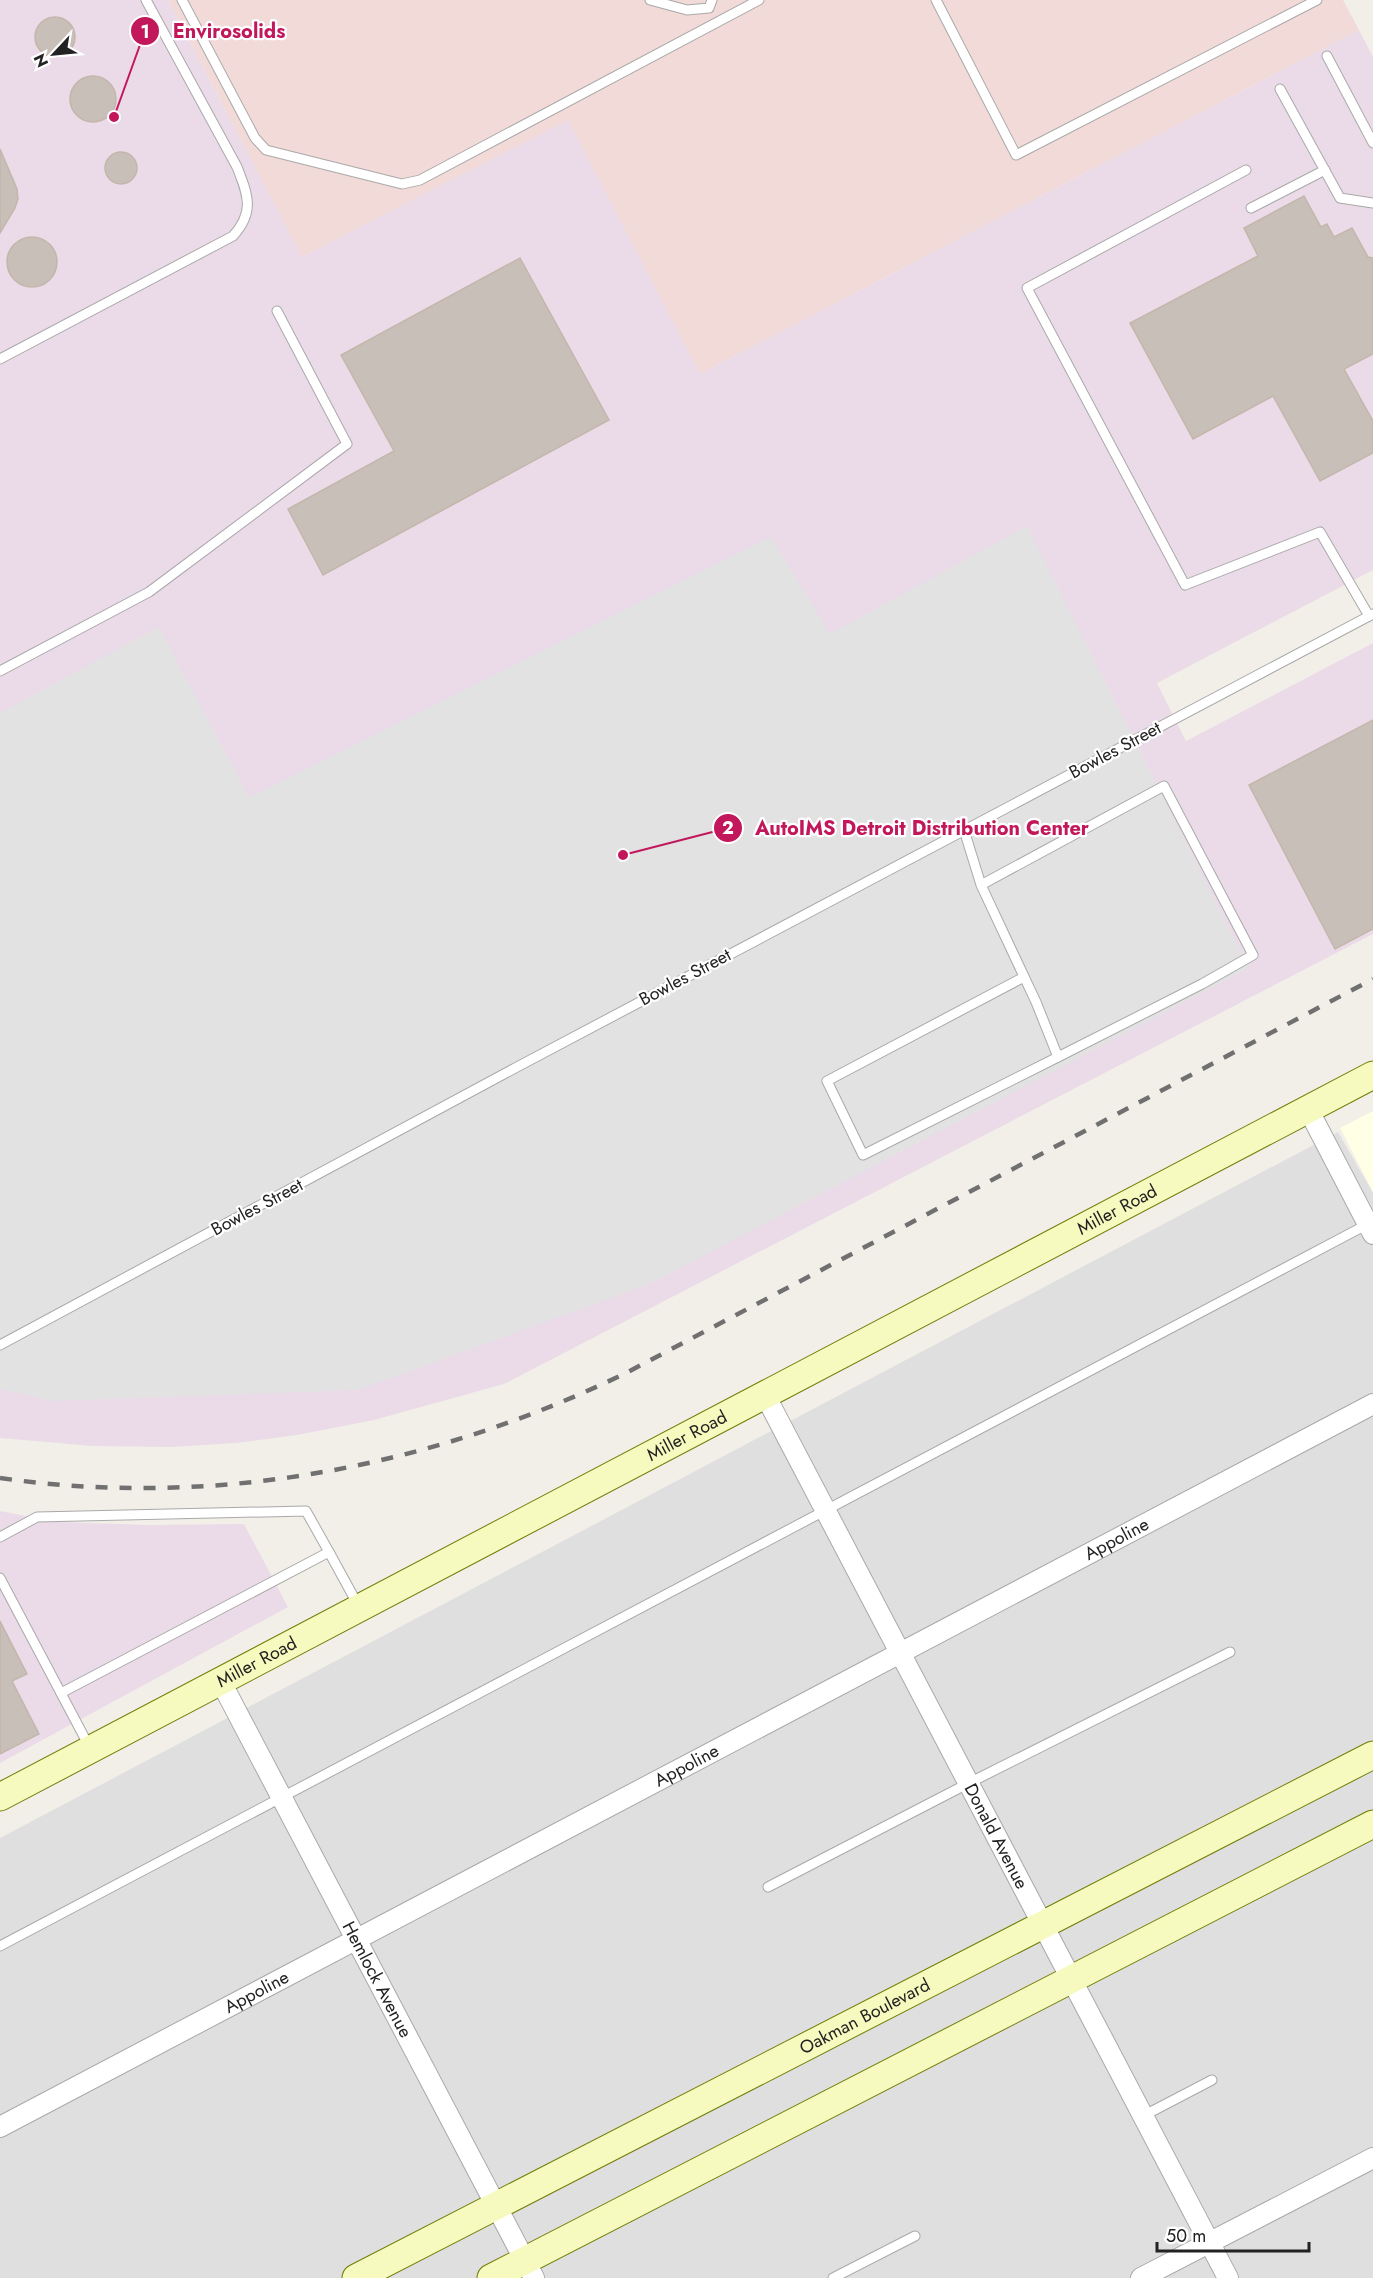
<svg xmlns="http://www.w3.org/2000/svg" width="1373" height="2278" viewBox="0 0 1373 2278" font-family="Jost,sans-serif">
  <style>
    .residential { fill: #e0dfdf }
    .commercial { fill: #f2dad9 }
    .industrial { fill: #ebdbe8 }
    .education { fill: #ffffe5 }
    .parking { fill: #e2e2e2 }
    .building { fill: #c7bfb8; stroke: #c4b6ab; stroke-width: 1.5 }
    .lines { fill: none; stroke-linecap: round; stroke-linejoin: round }
    .lane-casing { stroke: #a9a9a9; stroke-width: 11 }
    .street-casing { stroke: #a9a9a9; stroke-width: 22 }
    .secondary-casing { stroke: #707d05; stroke-width: 29 }
    .lane { stroke: #fff; stroke-width: 9 }
    .street { stroke: #fff; stroke-width: 20 }
    .secondary { stroke: #f7fabf; stroke-width: 27 }
    .rail { stroke: #707070; stroke-width: 4.5; stroke-dasharray: 12 12; stroke-linecap: butt }
    .labels { text-anchor: middle; dominant-baseline: central; stroke-width: 4.5; stroke-linejoin: round; paint-order: stroke }
    .street-label { font-size: 18px; fill: #222; stroke: #fff }
    .leader { fill: none; stroke: #c2185b; stroke-width: 2 }
    .callout-dot { fill: #c2185b; stroke: #fff; stroke-width: 2 }
    .mark-label { font-size: 18px; text-anchor: middle; font-weight: bold; fill: #fff }
    .callout-label { font-size: 20px; text-anchor: middle; font-weight: bold; fill: #c2185b; stroke: #fff; stroke-width: 4.5; stroke-linejoin: round; paint-order: stroke }
  </style>
  <rect width="100%" height="100%" fill="#f2efe9"/>
  <polygon class="residential" points="1338,1132 1373,1193 1373,2278 0,2278 0,1838"/>
  <polygon class="commercial" points="168,0 1343,0 1359,30 700,374 568,121 302,257"/>
  <g class="industrial">
    <polygon points="0,0 168,0 302,257 568,120 700,374 1359,30 1373,57 1373,570 1157,683 1186,741 1373,643 1373,934 504,1384 374,1420 297,1435 236,1443 171,1447 93,1446 0,1438"/>
    <polygon points="0,1511 56,1522 149,1525 244,1524 288,1607 0,1763"/>
  </g>
  <polygon class="education" points="1373,1111 1373,1192 1340,1128"/>
  <polygon class="parking" points="1027,526 1249,968 652,1283 358,1390 54,1401 0,1389 0,713 159,627 249,798 771,537 830,634"/>
  <g class="building">
    <circle cx="55" cy="37" r="20"/>
    <circle cx="93" cy="99" r="23"/>
    <polygon points="0,149 17,189 18,199 15,208 0,233"/>
    <circle cx="121" cy="168" r="16"/>
    <polygon points="1304,196 1321,227 1327,224 1334,237 1352,228 1368,257 1373,258 1373,354 1344,369 1373,421 1373,453 1320,481 1273,396 1193,439 1130,323 1258,256 1244,228"/>
    <circle cx="32" cy="262" r="25"/>
    <polygon points="520,258 609,420 323,575 288,509 394,451 341,355"/>
    <polygon points="1373,720 1373,929 1335,949 1249,785"/>
    <polygon points="0,1621 27,1674 12,1681 39,1734 0,1754"/>
  </g>
  <g class="lines">
    <g class="lane-casing">
      <g id="lane">
        <polyline points="182,0 255,138 266,150 402,184 420,180 759,0"/>
        <polyline points="650,0 687,10 709,8 712,0"/>
        <polyline points="936,0 1016,155 1317,0"/>
        <polyline points="1327,56 1373,143"/>
        <polyline points="1280,89 1340,198 1373,203"/>
        <polyline points="1246,170 1027,288 1185,585 1320,532 1369,616"/>
        <polyline points="1251,208 1325,170"/>
        <path d="M0,359L233,236C255,212 248,195 237,167L146,0"/>
        <polyline points="0,671 149,592 347,444 277,311"/>
        <polyline points="964,830 981,885 1036,1002 1058,1057 1202,984 1253,955 1164,786 981,885"/>
        <polyline points="1024,977 827,1081 863,1155 1058,1057"/>
        <polyline points="0,1345 517,1067 1373,614"/>
        <polyline points="0,1537 37,1517 306,1511 329,1552 61,1693"/>
        <polyline points="329,1552 358,1605"/>
        <polyline points="0,1578 90,1748"/>
        <polyline points="768,1887 969,1783 1230,1652"/>
        <polyline points="0,1946 1368,1224"/>
        <polyline points="1143,2116 1212,2080"/>
        <polyline points="833,2278 915,2236"/>
      </g>
    </g>
    <g class="street-casing">
      <g id="street">
        <polyline points="1308,1109 1373,1234"/>
        <path id="s1" d="M765,1395L1228,2278"/>
        <path id="s2" d="M221,1682L534,2278"/>
        <path id="s3" d="M0,2127L1373,1404"/>
        <polyline points="1141,2278 1373,2158"/>
      </g>
    </g>
    <g class="secondary-casing">
      <g id="secondary">
        <path id="s4" d="M0,1797L1373,1075"/>
        <path id="s5" d="M356,2278L1373,1755"/>
        <polyline points="491,2278 1373,1824"/>
      </g>
    </g>
    <use href="#lane" class="lane"/>
    <use href="#street" class="street"/>
    <use href="#secondary" class="secondary"/>
    <path class="rail" d="M0,1478C215,1509 432,1467 626,1373L1373,979"/>
  </g>
  <g class="labels">
    <g class="street-label">
      <text transform="translate(1115 750) rotate(-28)">Bowles Street</text>
      <text transform="translate(685 977) rotate(-28)">Bowles Street</text>
      <text transform="translate(257 1207) rotate(-28)">Bowles Street</text>
      <text stroke="none"><textPath href="#s4" startOffset="1262">Miller Road</textPath></text>
      <text stroke="none"><textPath href="#s4" startOffset="776">Miller Road</textPath></text>
      <text stroke="none"><textPath href="#s3" startOffset="1262">Appoline</textPath></text>
      <text stroke="none"><textPath href="#s4" startOffset="290">Miller Road</textPath></text>
      <text stroke="none"><textPath href="#s3" startOffset="776">Appoline</textPath></text>
      <text stroke="none"><textPath href="#s1" startOffset="498">Donald Avenue</textPath></text>
      <text stroke="none"><textPath href="#s2" startOffset="336">Hemlock Avenue</textPath></text>
      <text stroke="none"><textPath href="#s3" startOffset="290">Appoline</textPath></text>
      <text stroke="none"><textPath href="#s5" startOffset="572">Oakman Boulevard</textPath></text>
    </g>
  </g>
  <path class="leader" d="M114 117L145 31M623 855L728 828"/>
  <g class="callout-dot">
    <circle cx="114" cy="117" r="6"/>
    <circle cx="623" cy="855" r="6"/>
    <circle cx="145" cy="31" r="15"/>
    <circle cx="728" cy="828" r="15"/>
  </g>
  <g class="mark-label">
    <text x="145" y="38">1</text>
    <text x="728" y="834">2</text>
  </g>
  <g class="callout-label">
    <text x="229" y="38">Envirosolids</text>
    <text x="922" y="835">AutoIMS Detroit Distribution Center</text>
  </g>
  <g transform="translate(54 54) rotate(244)" stroke="#ffffff" stroke-width="4.5" paint-order="stroke">
  <path d="M0-4.5L10 22L0 15L-10 22Z" fill="#222222"/>
  <text y="-9" font-size="16" font-weight="bold" text-anchor="middle" fill="#222222">N</text>
  </g>
  <path d="M1157 2242v9h152v-9" fill="none" stroke="#222222" stroke-width="3"/>
  <text x="1166" y="2242" font-size="18" fill="#222222" stroke="#ffffff" stroke-width="4.5" paint-order="stroke">50 m</text>
</svg>
